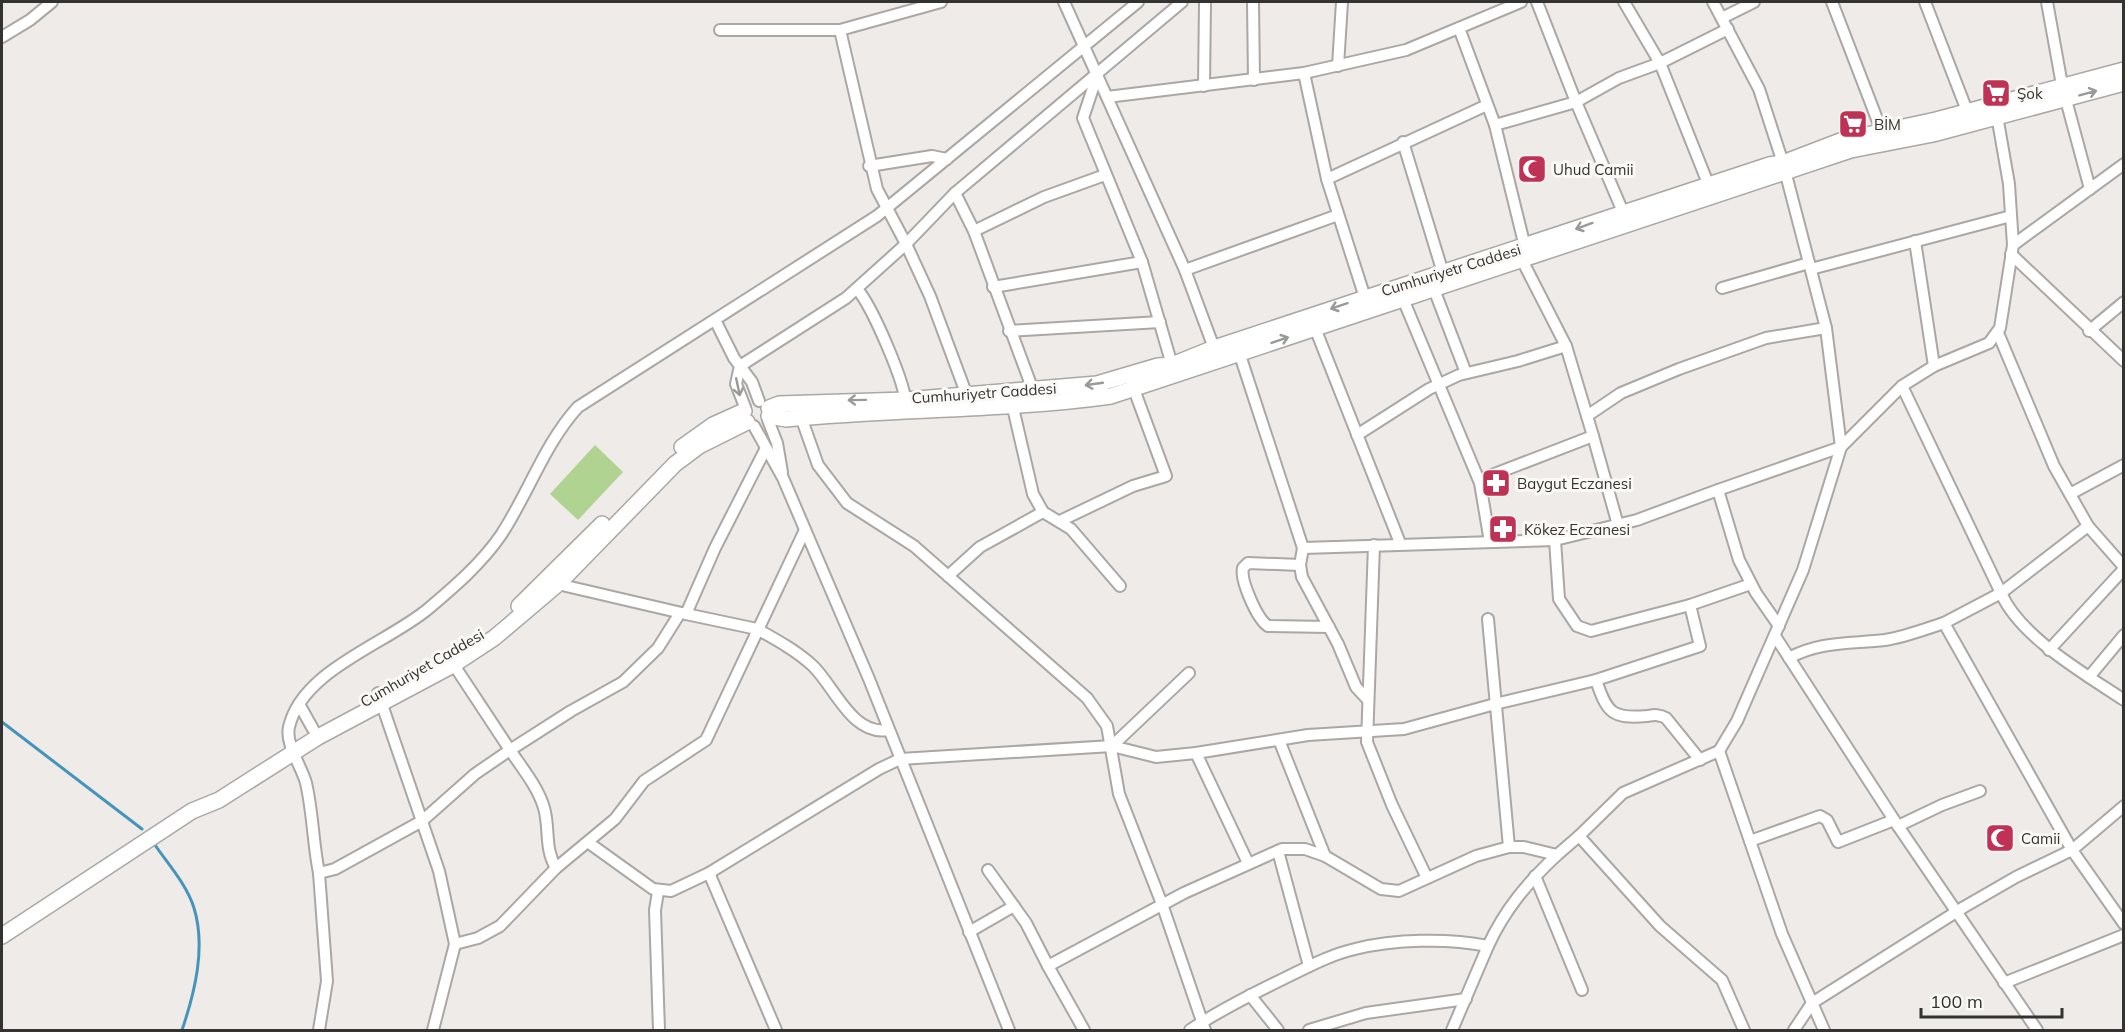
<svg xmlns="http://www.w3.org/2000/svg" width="2125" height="1032" viewBox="0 0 2125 1032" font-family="Mulish,sans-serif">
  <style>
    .green { fill: #b0d392 }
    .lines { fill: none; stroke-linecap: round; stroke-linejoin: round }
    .stream { stroke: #4694ba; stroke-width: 3 }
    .street-casing { stroke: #aaa7a5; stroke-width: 14 }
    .secondary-casing { stroke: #aaa7a5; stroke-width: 18 }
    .street { stroke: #fff; stroke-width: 10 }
    .secondary { stroke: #fff; stroke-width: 15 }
    .oneway { stroke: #999998 }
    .labels { text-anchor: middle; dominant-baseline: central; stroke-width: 6; stroke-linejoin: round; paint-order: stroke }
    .poi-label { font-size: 15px; fill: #333332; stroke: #fbf9f6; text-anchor: start }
    .street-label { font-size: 15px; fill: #333332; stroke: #fbf9f6 }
  </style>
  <rect width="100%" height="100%" fill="#eeebe9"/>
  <polygon class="green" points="595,445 623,472 578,520 550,494"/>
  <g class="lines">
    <g class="stream">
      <polyline points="2,722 142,829"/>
      <path d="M155,845C168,864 187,885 194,908C206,947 195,992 182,1030"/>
    </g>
    <g class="street-casing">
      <g id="street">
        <polyline points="941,2 840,30 877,189 906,244 930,296 966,393"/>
        <polyline points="1064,2 1185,270 1214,348"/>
        <polyline points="1253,2 1254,80"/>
        <polyline points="1537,2 1576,102 1623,212"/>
        <polyline points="1624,2 1660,63 1709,186"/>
        <polyline points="1713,2 1759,89 1783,163 1826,328 1841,447 1803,570 1737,721 1719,751 1623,793 1579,836 1660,926 1722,980 1744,1030"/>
        <polyline points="1832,2 1882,132"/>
        <polyline points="1925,2 1969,116"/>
        <polyline points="2047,2 2062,85 2090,189"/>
        <polyline points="1722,18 1754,2"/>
        <polyline points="1459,28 1495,125 1525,247 1522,260 1566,346 1593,436"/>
        <polyline points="720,30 840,30"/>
        <polyline points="2,37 30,20 52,2"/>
        <polyline points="1338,66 1342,2"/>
        <polyline points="1304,73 1327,179 1367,304"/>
        <polyline points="1097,76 1083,118 1142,262 1172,365"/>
        <polyline points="1204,86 1205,2"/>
        <polyline points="1107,97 1304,73 1406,50 1521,2"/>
        <polyline points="1495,125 1576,102 1619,78 1660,63 1728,29"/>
        <polyline points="1403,142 1443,273"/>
        <polyline points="869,166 932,156 947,159"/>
        <polyline points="1327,179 1487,105"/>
        <polyline points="955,193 974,231 1034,393"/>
        <polyline points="974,231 1044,197 1105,175"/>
        <polyline points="1915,241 1934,366"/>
        <polyline points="2013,245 2124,164"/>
        <polyline points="2011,254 2124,361"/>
        <polyline points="1811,269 2011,216"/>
        <polyline points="1185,270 1338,215"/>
        <polyline points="1432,284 1466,373"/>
        <polyline points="993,287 1142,262"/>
        <polyline points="1722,288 1809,263"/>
        <path d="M857,289C872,306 906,384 906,406"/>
        <polyline points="1403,299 1480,483 1490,542"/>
        <polyline points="715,320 734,358 752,382 759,401"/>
        <polyline points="1315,328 1400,543"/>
        <polyline points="1009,331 1160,322"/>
        <polyline points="2089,331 2124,302"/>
        <polyline points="1998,333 2054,466 2088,526 2124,567"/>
        <polyline points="1238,349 1303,548 1555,540"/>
        <polyline points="1902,386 2001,593 2088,526"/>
        <polyline points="1011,399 1033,494 1043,512 1071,529 1120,586"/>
        <polyline points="745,407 736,384 740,366 846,298 906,244 955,193 1182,2"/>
        <polyline points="1587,416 1621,393 1679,369 1766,338 1826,328"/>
        <polyline points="801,417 818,465 847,503 914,546 1087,698 1107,726 1119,794 1162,904 1205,1030"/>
        <polyline points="768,420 777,443 782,472"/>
        <polyline points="754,426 783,478 869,679 1009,1030"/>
        <polyline points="1357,435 1429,389 1459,375 1518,361 1566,346"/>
        <path d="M765,450L715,548L686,614L757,629C775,639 797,651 813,666C834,686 852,736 888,730"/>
        <polyline points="1479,480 1593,436 1618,525"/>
        <polyline points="1718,490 1637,520 1555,540 1559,599 1577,626 1591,631 1690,605 1751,584"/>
        <polyline points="2070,494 2124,465"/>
        <polyline points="1060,521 1133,486 1166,476 1132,384"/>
        <polyline points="1374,545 1367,742 1392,805 1427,878"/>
        <polyline points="1303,548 1300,565 1302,577 1338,644 1356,687 1368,700"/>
        <path d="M1300,565L1248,563L1243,568C1240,580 1257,619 1268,626L1329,627"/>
        <polyline points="948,576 980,547 1043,512"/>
        <polyline points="554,579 566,586 686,614"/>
        <polyline points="1488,619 1509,847 1524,847 1557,855 1579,836"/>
        <polyline points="1779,626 1756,593 1739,560 1718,490 1841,447 1902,386 1934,366 1989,343 2000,328 2013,245 2009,184 1996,110"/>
        <polyline points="1775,636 1898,826 2037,1030"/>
        <polyline points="2049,650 2124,569"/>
        <path d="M448,656L510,750L475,774L422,821L335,869L319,873C313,844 313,813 306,783C302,767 285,744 289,727C302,670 386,644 428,609C454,587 481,564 501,535C528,494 545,443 578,407L877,216L1138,2"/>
        <path d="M1789,658C1820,641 1851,644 1885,640C1905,637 1925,629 1944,623"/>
        <polyline points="2089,677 2124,635"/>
        <path d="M1596,680C1607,713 1612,719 1647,716C1654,715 1659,714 1666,718L1700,760"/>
        <polyline points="378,693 439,871 455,944 433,1030"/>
        <polyline points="299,704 313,729"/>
        <polyline points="1279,740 1325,856"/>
        <polyline points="1112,746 1189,673"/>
        <polyline points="1719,751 1782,934 1824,1030"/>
        <polyline points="2124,806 2072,850 2124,924"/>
        <polyline points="1898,826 1942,805 1980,791"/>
        <polyline points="1750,841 1820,816 1827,820 1838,842 1894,820"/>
        <polyline points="589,843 653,889 671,891 709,873 879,769 900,759 1112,746 1156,757 1196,753"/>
        <polyline points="1278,851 1309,966"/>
        <polyline points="1248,863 1196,753 1308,735 1404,729 1495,704 1596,680 1700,646 1690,605"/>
        <path d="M556,868C544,848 550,828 544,808C538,787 522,768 510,750L571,711L623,682L658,648L680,613"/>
        <polyline points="988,870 1026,923 1048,966"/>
        <polyline points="319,873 327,981 319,1030"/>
        <polyline points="709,873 776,1030"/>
        <polyline points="1535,876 1582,990"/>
        <polyline points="658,892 655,910 659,1030"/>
        <polyline points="969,932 1014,906"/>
        <polyline points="455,944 478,938 500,926 556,868 615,819 644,781 706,740 805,530"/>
        <path d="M1488,946C1505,909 1528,882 1557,855"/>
        <polyline points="2004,983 2124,935"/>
        <polyline points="1250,995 1278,1030"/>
        <polyline points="1084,1030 1048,966 1184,893 1282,849 1305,849 1325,856 1381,889 1399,891 1476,856 1509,847"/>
        <path d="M1190,1030C1220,1010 1250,995 1283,979C1306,968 1329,955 1355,949C1394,939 1448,938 1488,946L1452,1030"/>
        <polyline points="1309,1030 1366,1013 1466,999"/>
        <path d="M1794,1030L1812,1003L1964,907L2016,877L2072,850L1944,623L2001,593C2020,637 2085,674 2124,700"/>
      </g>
    </g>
    <g class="secondary-casing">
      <g id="secondary">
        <polyline points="769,408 779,404 906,400 1097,384 1158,366 1172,365 1214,348 1769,165 1783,163 1843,140 1936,120 2124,70"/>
        <path d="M769,416L786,419C894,408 1003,411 1111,396L1851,150L1933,134L2124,83"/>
        <polyline points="682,447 713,425 744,411"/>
        <polyline points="519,606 602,524"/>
        <polyline points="2,936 192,811 219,800 318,737 453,665 494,638 559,583 675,464 699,446 747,422"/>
      </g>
    </g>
    <use href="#street" class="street"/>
    <use href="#secondary" class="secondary"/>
  </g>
  <defs><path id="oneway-shaft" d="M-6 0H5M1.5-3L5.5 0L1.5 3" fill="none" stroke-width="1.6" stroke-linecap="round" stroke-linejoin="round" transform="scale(1.5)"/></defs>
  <g class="oneway">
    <use href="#oneway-shaft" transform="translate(2088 93) rotate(-15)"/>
    <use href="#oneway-shaft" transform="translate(1584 226) rotate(160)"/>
    <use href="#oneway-shaft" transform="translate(1339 306) rotate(161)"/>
    <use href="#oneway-shaft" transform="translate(1280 340) rotate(-19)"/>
    <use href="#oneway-shaft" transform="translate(1094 384) rotate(172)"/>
    <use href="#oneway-shaft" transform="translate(738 387) rotate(78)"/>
    <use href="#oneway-shaft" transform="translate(857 400) rotate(179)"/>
  </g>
  <defs>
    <g id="supermarket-square" transform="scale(1.5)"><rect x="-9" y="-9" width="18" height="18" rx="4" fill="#c03156" stroke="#fbf9f6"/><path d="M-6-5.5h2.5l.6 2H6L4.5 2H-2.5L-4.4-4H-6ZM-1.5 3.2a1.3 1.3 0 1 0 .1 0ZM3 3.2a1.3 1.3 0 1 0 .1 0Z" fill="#fff"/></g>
    <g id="mosque-square" transform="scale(1.5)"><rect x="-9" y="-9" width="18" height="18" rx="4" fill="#c03156" stroke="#fbf9f6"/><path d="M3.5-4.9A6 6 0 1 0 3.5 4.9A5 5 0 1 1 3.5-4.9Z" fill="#fff"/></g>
    <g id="pharmacy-square" transform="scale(1.5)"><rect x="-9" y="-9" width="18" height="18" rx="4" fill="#c03156" stroke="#fbf9f6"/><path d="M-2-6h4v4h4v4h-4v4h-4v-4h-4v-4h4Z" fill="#fff"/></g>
  </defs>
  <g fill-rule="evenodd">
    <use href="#supermarket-square" x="1996" y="93"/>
    <use href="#supermarket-square" x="1853" y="124"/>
    <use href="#mosque-square" x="1532" y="169"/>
    <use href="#pharmacy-square" x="1496" y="483"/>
    <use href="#pharmacy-square" x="1503" y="529"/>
    <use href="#mosque-square" x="2000" y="838"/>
  </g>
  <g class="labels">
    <g class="poi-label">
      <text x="2017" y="93">Şok</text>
      <text x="1874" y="124">BİM</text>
      <text x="1553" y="169">Uhud Camii</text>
      <text x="1517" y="483">Baygut Eczanesi</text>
      <text x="1524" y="529">Kökez Eczanesi</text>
      <text x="2021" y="838">Camii</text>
    </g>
    <g class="street-label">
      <text transform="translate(1451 270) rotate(-17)">Cumhuriyetr Caddesi</text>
      <text transform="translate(984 393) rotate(-4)">Cumhuriyetr Caddesi</text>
      <text transform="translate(422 668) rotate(-30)">Cumhuriyet Caddesi</text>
    </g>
  </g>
  <rect width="2125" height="1032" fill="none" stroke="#333332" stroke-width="6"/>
  <path d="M1921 1008v9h141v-9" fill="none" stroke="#333332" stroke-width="3"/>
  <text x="1930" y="1008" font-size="18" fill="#333332" stroke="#fbf9f6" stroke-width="4.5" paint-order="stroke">100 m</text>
</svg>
